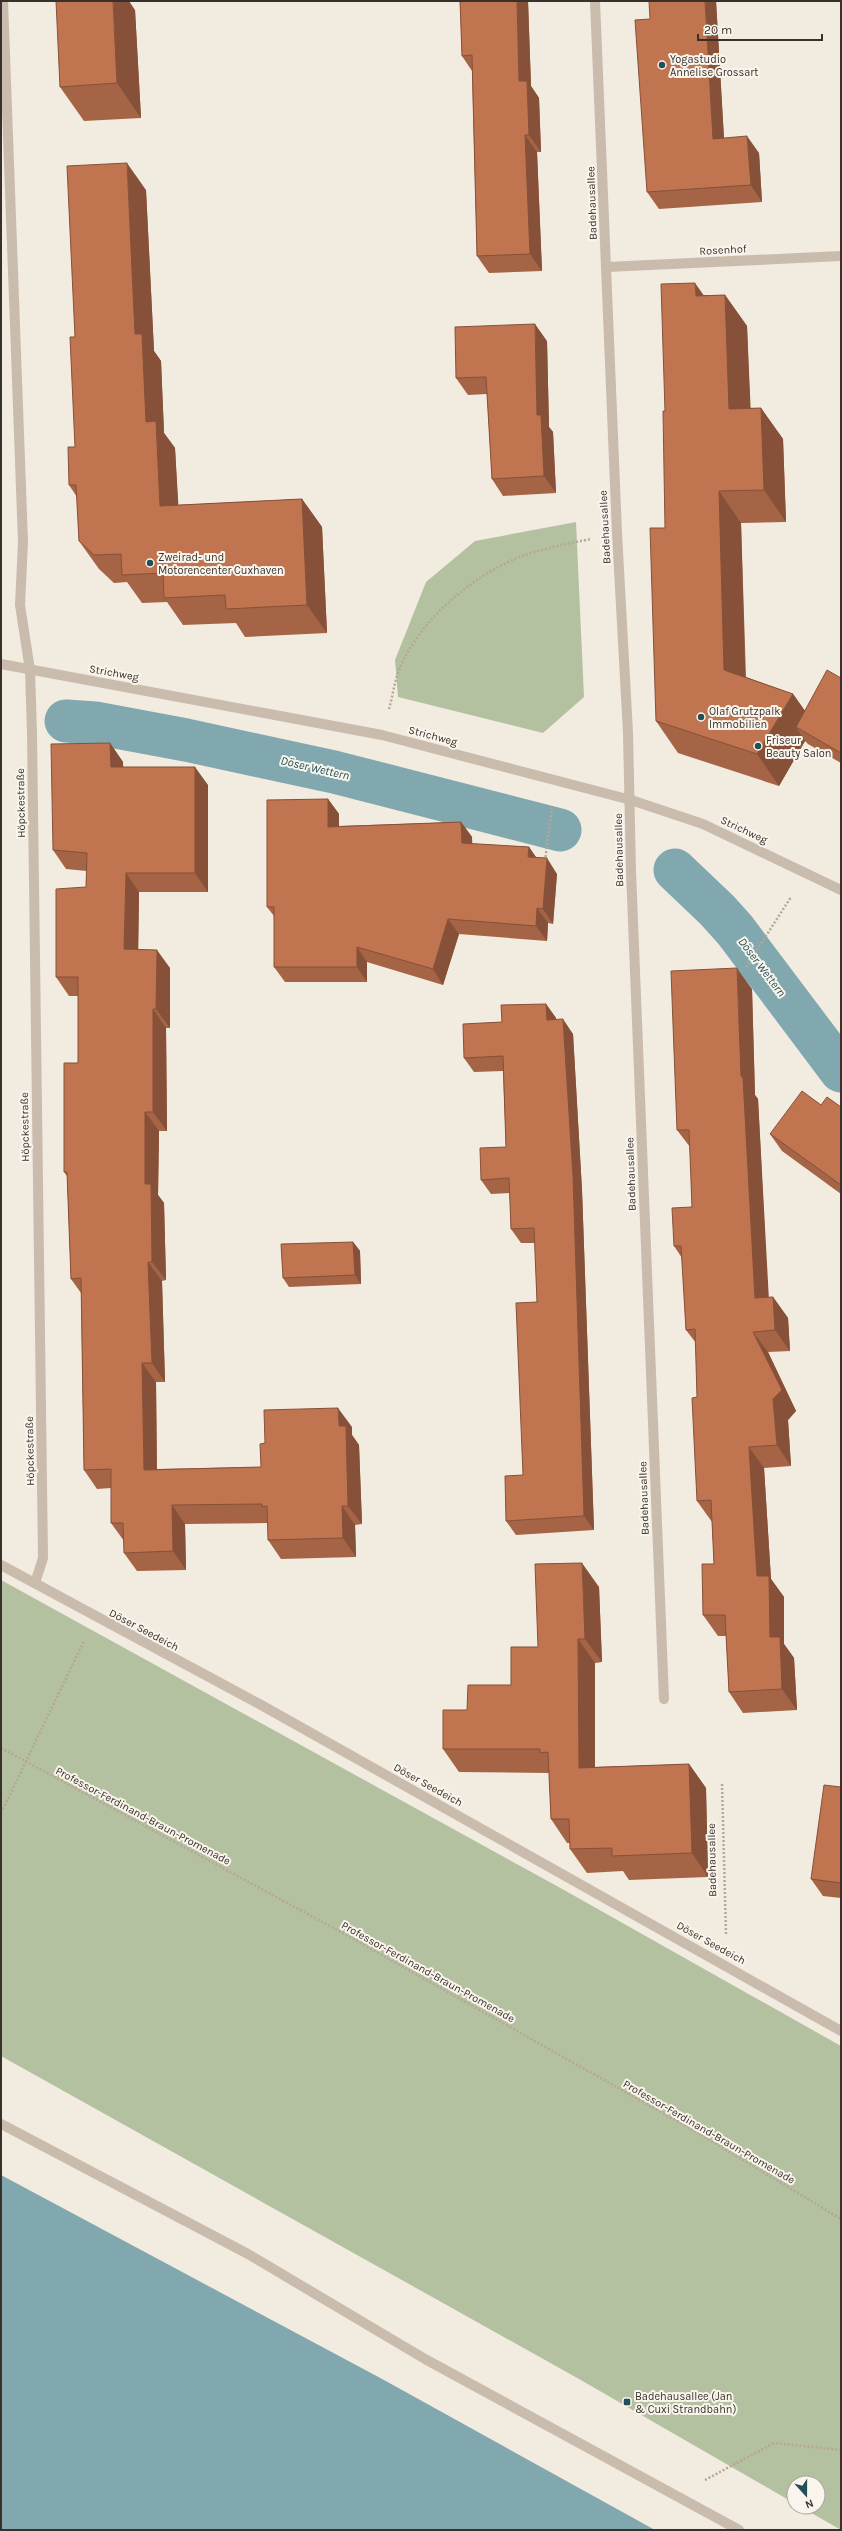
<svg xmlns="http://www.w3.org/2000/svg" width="842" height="2531" viewBox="0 0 842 2531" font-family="Karla,sans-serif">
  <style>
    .green { fill: #b3c1a0 }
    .water { fill: #80a8ae }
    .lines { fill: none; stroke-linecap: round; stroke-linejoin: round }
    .canal { stroke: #80a8ae; stroke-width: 43 }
    .path { stroke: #b6a696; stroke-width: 2.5; stroke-dasharray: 2 2; stroke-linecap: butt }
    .minor { stroke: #cabcac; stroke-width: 10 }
    .wall { fill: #a56445 }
    .shaded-wall { fill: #865138 }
    .building { fill: #c07450; stroke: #865138 }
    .poi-dot { fill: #225058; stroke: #faf5ec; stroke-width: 1.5 }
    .labels { text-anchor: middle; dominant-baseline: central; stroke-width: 4; stroke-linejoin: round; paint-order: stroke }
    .poi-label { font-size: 11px; fill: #38302b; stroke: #faf5ec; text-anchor: start }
    .street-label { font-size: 11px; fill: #38302b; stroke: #faf5ec }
    .water-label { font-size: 12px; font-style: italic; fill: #225058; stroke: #faf5ec }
  </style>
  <rect width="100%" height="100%" fill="#f2ebe0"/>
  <g class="green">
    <polygon points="576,522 584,697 543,733 398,697 395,660 426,582 475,541"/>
    <polygon points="1,1580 564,1890 841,2046 841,2530 801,2507 818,2507 818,2483 794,2483 794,2503 579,2379 1,2056"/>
  </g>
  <polygon class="water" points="1,2175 384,2380 655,2530 1,2530"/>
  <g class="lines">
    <g class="canal">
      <polyline points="66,721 95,723 186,740 334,772 560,830"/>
      <polyline points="675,870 717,910 735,930 841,1071"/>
    </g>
    <g class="path">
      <path d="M389,709C393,695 395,678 401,665C423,618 470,578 517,558C541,549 566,544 591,539"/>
      <polyline points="545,861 552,808"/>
      <polyline points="746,967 791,897"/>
      <polyline points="1,1748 339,1931 693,2130 841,2219"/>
      <polyline points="722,1784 726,1934"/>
      <polyline points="1,1813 84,1641"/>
      <polyline points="705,2480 774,2443 841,2450"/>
    </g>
    <g class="minor">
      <polyline points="3,1 23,542 20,605 30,670 32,733 43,1558 35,1583"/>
      <polyline points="595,1 617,533 628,733 631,871 664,1699"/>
      <polyline points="607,267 841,256"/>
      <polyline points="1,664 382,735 631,800 703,824 841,890"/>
      <polyline points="1,1565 263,1706 841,2031"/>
      <polyline points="1,2124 248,2254 425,2359 739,2530"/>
    </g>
  </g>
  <g class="wall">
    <polygon points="460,1 528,1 531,86 539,98 541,152 537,152 542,271 489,273 477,256 472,71 462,56"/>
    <polygon points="716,1 724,138 759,153 762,202 659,209 647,192"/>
    <polygon points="135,10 141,118 84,121 60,87"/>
    <polygon points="146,190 154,351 161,361 164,433 175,448 178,505 302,499 322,527 327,633 245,637 236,623 183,625 167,602 142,603 127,582 114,583 99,569 79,541 77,497 69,485 75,447 75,337"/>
    <polygon points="704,295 725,295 747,326 750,408 761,408 783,439 786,522 741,523 746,677 793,694 805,711 841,678 841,763 808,744 805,741 779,786 678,753 656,721 665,528 665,411"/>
    <polygon points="547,341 549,427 553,432 556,493 503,496 492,479 487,394 468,395 456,378"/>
    <polygon points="110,743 123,762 123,767 208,785 208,892 139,892 138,950 170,968 170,1028 166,1028 167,1131 159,1131 158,1195 164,1203 166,1280 162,1281 165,1382 156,1382 157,1469 261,1467 265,1443 352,1427 352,1435 359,1445 362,1524 355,1525 356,1557 281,1559 268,1540 268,1523 185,1524 186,1570 137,1571 124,1553 124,1541 111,1523 111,1488 97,1489 84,1470 81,1293 71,1279 67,1176 64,1172 78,1063 78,996 69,996 56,977 86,887 87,871 66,869 53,850"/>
    <polygon points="328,799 339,814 339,826 461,822 472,837 472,844 529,847 536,857 557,874 553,924 548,923 547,941 459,934 443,985 367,962 367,982 285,982 274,967 274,916 267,907"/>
    <polygon points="752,989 755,1095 758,1099 768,1297 773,1297 788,1318 790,1351 768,1352 796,1411 788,1420 791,1466 764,1468 771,1579 784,1597 784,1644 794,1658 797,1710 743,1713 729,1692 726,1636 718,1636 703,1615 714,1564 712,1522 697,1501 697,1397 696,1343 686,1330 682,1258 674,1246 692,1207 690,1147 677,1130"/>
    <polygon points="546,1004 556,1018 556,1020 573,1034 582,1190 594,1530 516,1535 506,1521 523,1475 537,1302 535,1243 521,1243 511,1229 510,1193 491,1194 481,1180 506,1147 503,1071 474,1072 464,1058 502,1022"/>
    <polygon points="821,1105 841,1107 841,1194 782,1151 770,1134"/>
    <polygon points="353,1242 360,1251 361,1284 289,1287 283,1278"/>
    <polygon points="599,1587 602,1662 595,1663 595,1767 689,1764 706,1788 708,1877 629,1880 623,1871 587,1873 570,1849 570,1843 567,1843 551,1819 549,1773 459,1772 443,1749 467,1710 511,1685 538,1647"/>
    <polygon points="841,1787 841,1898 823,1896 811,1879"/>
  </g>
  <g class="shaded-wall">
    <polygon points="113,1 129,1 135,10 141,118 117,83"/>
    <polygon points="517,1 528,1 531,86 539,98 541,152 529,135 519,81"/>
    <polygon points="705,1 716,1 725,156 713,139"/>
    <polygon points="525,135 537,152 542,271 530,254"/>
    <polygon points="747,136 759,153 762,202 751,185"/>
    <polygon points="127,163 146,190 154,351 161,361 164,433 175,448 180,533 160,506 146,422 135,334"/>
    <polygon points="695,283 717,314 696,296"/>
    <polygon points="725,295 747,326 752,440 729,409"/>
    <polygon points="535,324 547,341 549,427 553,432 556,493 544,476 537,415"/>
    <polygon points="761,408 783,439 786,522 764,490"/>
    <polygon points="719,491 741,523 746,701 724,670"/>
    <polygon points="302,499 322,527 327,633 307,605"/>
    <polygon points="793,694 815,725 796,727 805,741 779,786 757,754"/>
    <polygon points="110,743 123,762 124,786 111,767"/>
    <polygon points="195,767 208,785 208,892 195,873"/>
    <polygon points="328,799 339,814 339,842 328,827"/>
    <polygon points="461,822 472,837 473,859 462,843"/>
    <polygon points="529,847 540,863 528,857"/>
    <polygon points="547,858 557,874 553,924 543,909"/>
    <polygon points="126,873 139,892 138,968 124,949"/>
    <polygon points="537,908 548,923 547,941 536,926"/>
    <polygon points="448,919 459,934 443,985 433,969"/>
    <polygon points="357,947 367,962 367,982 357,967"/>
    <polygon points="157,950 170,968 170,1028 156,1009"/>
    <polygon points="737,968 752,989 755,1095 758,1099 770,1319 755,1298 741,1076"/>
    <polygon points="546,1004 556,1018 557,1034 547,1020"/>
    <polygon points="153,1009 166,1028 167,1131 153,1112"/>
    <polygon points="563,1019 573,1034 582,1190 594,1530 584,1516"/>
    <polygon points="145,1112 159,1131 158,1195 164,1203 166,1280 152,1262 145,1184"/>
    <polygon points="353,1242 360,1251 361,1284 355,1275"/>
    <polygon points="148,1262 162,1281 165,1382 152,1363"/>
    <polygon points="773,1297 788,1318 790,1351 775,1330"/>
    <polygon points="753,1332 768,1352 796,1411 788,1420 791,1466 777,1445"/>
    <polygon points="142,1363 156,1382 157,1489 144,1470"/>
    <polygon points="338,1408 352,1427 352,1435 359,1445 362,1524 348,1506 339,1426"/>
    <polygon points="749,1447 764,1468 771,1579 784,1597 784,1644 794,1658 797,1710 782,1689 770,1637 757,1576"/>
    <polygon points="172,1505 185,1524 186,1570 173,1551"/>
    <polygon points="342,1506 355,1525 356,1557 343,1538"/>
    <polygon points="582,1563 599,1587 602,1662 585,1639"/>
    <polygon points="578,1639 595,1663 595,1792 579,1768"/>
    <polygon points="689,1764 706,1788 708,1877 692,1853"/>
  </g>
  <g class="building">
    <polygon points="56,1 113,1 117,83 60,87"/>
    <polygon points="460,1 517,1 519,81 527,81 529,135 525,135 530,254 477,256 472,55 462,56"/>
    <polygon points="649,1 705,1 713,139 747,136 751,185 647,192 635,20 650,19"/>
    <polygon points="127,163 135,334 142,334 146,422 156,421 160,506 302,499 307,605 226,609 225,595 164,598 163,573 122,575 121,554 94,555 79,541 76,485 69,485 68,447 75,447 70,337 75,337 67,166"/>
    <polygon points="695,283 696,296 725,295 729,409 761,408 764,490 719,491 724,670 793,694 757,754 656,721 650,528 665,528 663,411 665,411 661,284"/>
    <polygon points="535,324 537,415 541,415 544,476 492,479 486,377 456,378 455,327"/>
    <polygon points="827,670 841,678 841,753 796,727"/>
    <polygon points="110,743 111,767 195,767 195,873 126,873 124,949 157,950 156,1009 153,1009 153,1112 145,1112 145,1184 151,1184 152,1262 148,1262 152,1363 142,1363 144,1470 261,1467 260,1444 265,1443 264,1410 338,1408 339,1426 346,1426 348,1506 342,1506 343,1538 268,1540 267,1506 262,1507 262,1504 172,1505 173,1551 124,1553 123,1523 111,1523 111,1469 84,1470 81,1278 71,1279 67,1172 64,1172 64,1063 78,1063 78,977 56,977 56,889 86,887 87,853 53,850 51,744"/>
    <polygon points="328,799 328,827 461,822 462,843 529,847 528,857 547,858 543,909 537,908 536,926 448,919 433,969 357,947 357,967 274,967 274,907 267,907 267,800"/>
    <polygon points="737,968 741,1076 743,1078 755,1298 773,1297 775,1330 753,1332 782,1390 773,1399 777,1445 749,1447 757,1576 769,1576 770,1637 780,1637 782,1689 729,1692 725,1615 703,1615 702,1564 714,1564 711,1500 697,1501 692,1398 697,1397 695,1329 686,1330 681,1246 674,1246 672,1208 692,1207 689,1130 677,1130 671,971"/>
    <polygon points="546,1004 547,1020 563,1019 573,1176 584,1516 506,1521 505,1476 523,1475 516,1303 537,1302 534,1228 511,1229 509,1178 481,1180 480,1148 506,1147 503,1056 464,1058 463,1024 502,1022 501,1005"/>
    <polygon points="802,1091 821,1105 827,1097 841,1107 841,1185 770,1134"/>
    <polygon points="353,1242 355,1275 283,1278 281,1244"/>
    <polygon points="582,1563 585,1639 578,1639 579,1768 689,1764 692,1853 612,1856 612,1848 570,1849 569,1819 551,1819 548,1752 540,1753 540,1749 443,1749 443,1710 467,1710 468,1685 511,1685 511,1647 538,1647 535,1564"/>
    <polygon points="824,1785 841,1787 841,1883 811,1879"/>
  </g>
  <g class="poi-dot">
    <circle cx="662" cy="65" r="4"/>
    <circle cx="150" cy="563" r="4"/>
    <circle cx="701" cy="717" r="4"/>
    <circle cx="758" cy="746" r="4"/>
    <rect x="623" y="2398" width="8" height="8" rx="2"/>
  </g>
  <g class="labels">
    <g class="poi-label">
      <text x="670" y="59">Yogastudio<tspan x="670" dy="13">Annelise Grossart</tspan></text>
      <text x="158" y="557">Zweirad- und<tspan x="158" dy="13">Motorencenter Cuxhaven</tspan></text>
      <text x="709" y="711">Olaf Grutzpalk<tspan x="709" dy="13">Immobilien</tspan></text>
      <text x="766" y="740">Friseur<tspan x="766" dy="13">Beauty Salon</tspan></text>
      <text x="635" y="2396">Badehausallee (Jan<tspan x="635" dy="13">&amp; Cuxi Strandbahn)</tspan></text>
    </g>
    <g class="street-label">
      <text transform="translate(592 203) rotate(-92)">Badehausallee</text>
      <text transform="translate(723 250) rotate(-3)">Rosenhof</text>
      <text transform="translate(605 527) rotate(-93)">Badehausallee</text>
      <text transform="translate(114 673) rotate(10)">Strichweg</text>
      <text transform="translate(433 736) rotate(15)">Strichweg</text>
      <text transform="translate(21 803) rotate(-91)">Höpckestraße</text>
      <text transform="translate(744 830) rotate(25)">Strichweg</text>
      <text transform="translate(619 850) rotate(-91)">Badehausallee</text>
      <text transform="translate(25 1127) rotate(-91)">Höpckestraße</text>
      <text transform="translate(631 1174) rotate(-92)">Badehausallee</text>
      <text transform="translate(30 1451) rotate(-91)">Höpckestraße</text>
      <text transform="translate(644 1498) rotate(-92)">Badehausallee</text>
      <text transform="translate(144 1630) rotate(28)">Döser Seedeich</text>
      <text transform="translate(428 1785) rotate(29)">Döser Seedeich</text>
      <text transform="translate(143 1816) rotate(28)">Professor-Ferdinand-Braun-Promenade</text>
      <text transform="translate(712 1860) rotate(-91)">Badehausallee</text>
      <text transform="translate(711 1943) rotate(29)">Döser Seedeich</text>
      <text transform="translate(428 1972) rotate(29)">Professor-Ferdinand-Braun-Promenade</text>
      <text transform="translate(709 2132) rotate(30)">Professor-Ferdinand-Braun-Promenade</text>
    </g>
    <g class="water-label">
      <text transform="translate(315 768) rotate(13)">Döser Wettern</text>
      <text transform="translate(762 967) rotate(53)">Döser Wettern</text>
    </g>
  </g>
  <rect width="842" height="2531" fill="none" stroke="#38302b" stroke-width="4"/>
  <g transform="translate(806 2495) rotate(159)"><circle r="19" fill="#faf5ec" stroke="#aca69f"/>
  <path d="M0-3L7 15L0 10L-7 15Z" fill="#225058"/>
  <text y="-6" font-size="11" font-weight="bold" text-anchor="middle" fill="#38302b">N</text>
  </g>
  <path d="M698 34v6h124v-6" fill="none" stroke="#38302b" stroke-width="2"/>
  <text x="704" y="34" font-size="12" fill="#38302b" stroke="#faf5ec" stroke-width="3" paint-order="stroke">20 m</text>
</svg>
